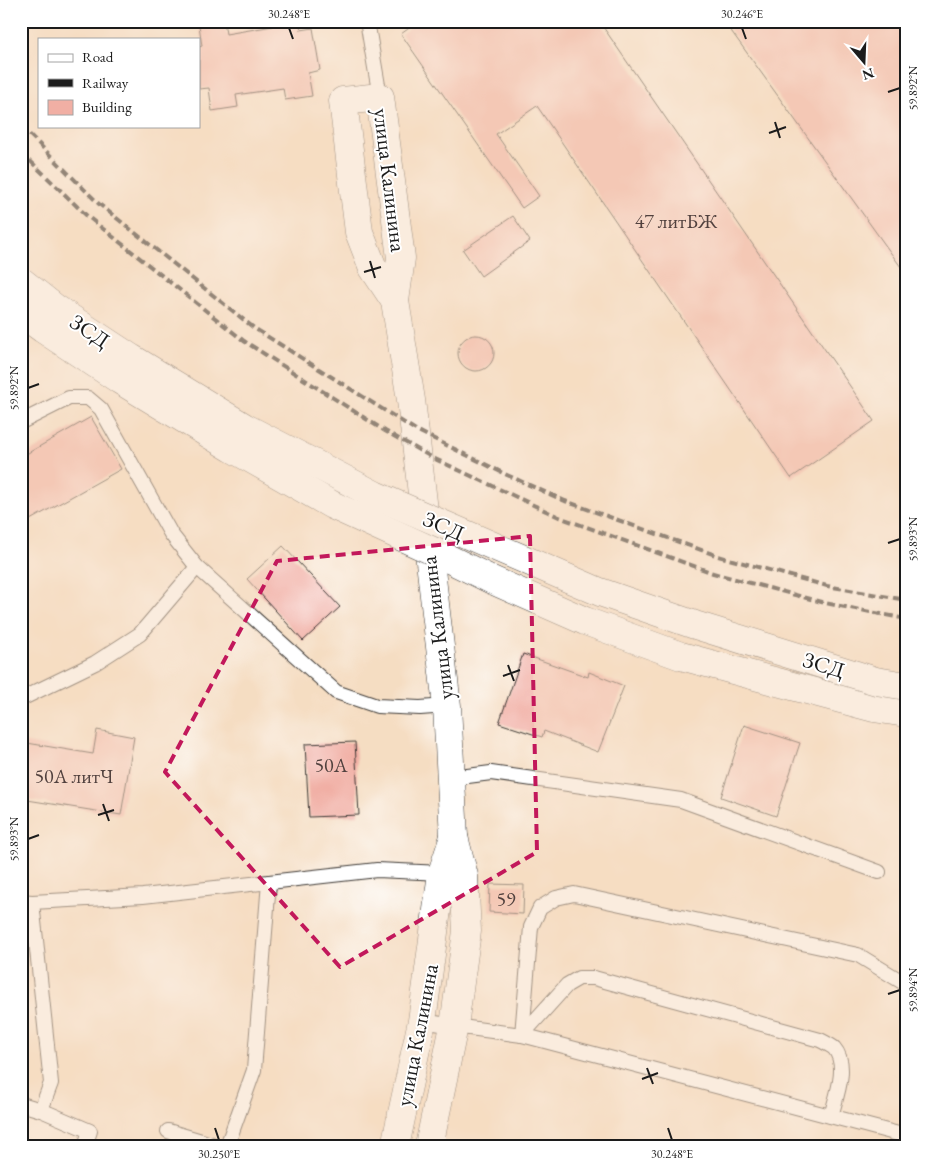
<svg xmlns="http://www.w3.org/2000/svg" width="927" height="1167" viewBox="0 0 927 1167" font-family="'EB Garamond',serif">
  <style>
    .building { fill: #f1afa4 }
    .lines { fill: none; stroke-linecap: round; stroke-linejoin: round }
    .service-casing { stroke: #3d3935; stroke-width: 16 }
    .minor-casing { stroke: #3d3935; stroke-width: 29 }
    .motorway-casing { stroke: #3d3935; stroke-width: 29 }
    .service { stroke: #fff; stroke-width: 14 }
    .minor { stroke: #fff; stroke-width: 28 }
    .motorway { stroke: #fff; stroke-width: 28 }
    .rail { stroke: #1c1c1c; stroke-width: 4; stroke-dasharray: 8 4; stroke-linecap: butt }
    .motorway-bridge-casing { stroke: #3d3935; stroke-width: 29; stroke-linecap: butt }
    .motorway-bridge { stroke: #fff; stroke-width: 28 }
    .marked { fill: none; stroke: #c2185b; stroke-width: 4; stroke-dasharray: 10 6; stroke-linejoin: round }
    .ticks { fill: none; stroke: #1c1c1c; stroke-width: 2 }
    .labels { text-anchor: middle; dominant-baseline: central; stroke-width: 4; stroke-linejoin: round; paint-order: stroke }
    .number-label { font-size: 20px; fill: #51413e }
    .street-label { font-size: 22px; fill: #1c1c1c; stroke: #fff }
    .neatline { fill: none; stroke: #1c1c1c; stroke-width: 2 }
    .ticks-label { font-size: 12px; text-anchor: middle; fill: #1c1c1c }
  </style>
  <rect width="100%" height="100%" fill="#fff"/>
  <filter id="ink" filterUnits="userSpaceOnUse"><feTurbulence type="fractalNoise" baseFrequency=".02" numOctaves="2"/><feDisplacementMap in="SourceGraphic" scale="10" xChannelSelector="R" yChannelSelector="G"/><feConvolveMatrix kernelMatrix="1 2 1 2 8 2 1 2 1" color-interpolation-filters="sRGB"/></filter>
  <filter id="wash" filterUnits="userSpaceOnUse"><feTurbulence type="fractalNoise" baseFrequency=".0096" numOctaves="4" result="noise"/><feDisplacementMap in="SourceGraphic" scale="20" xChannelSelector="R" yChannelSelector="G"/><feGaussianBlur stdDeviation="1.12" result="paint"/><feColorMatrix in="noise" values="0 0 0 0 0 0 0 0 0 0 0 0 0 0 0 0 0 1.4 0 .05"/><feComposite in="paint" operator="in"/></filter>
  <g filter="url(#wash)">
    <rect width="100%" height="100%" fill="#f5ddc2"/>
    <g id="blocks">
      <g class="building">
        <polygon points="219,21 224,21 226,34 273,26 273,21 299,21 301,30 313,28 320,70 308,73 312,96 285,100 283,88 236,95 238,107 212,111 209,88 199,89 199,47 202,46 199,25"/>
        <polygon points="419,21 599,21 874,421 791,478 537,106 496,134 539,196 522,208 401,34"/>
        <polygon points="724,21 906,21 906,274"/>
        <polygon points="513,216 530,241 481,276 463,250"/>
        <circle cx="476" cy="353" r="18"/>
        <polygon points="91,417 121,469 21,525 21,457"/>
        <polygon points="283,546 340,607 303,641 247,579"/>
        <polygon points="523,654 588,677 589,672 624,686 598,752 544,731 542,737 499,723"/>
        <polygon points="744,725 800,743 776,816 721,797"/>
        <polygon points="97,730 134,737 121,815 21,799 21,742 93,754"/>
        <polygon points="355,742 359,815 309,817 305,744"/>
        <polygon points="490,884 524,885 523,914 489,912"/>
      </g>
    </g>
  </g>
  <g filter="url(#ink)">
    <use href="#blocks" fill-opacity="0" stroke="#3d3935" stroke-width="1"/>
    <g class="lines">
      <g class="service-casing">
        <g id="service">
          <polyline points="367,21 380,97"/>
          <polyline points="21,422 69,398 88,398 101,409 171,534 197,567 336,692 377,706 420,708 447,706"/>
          <polyline points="21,699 95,663 140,634 197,567"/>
          <polyline points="452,778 491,773 681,800 879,872"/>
          <polyline points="21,901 32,902 143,896 377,870 442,873"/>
          <polyline points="422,1021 454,1026 522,1035 906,1136"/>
          <polyline points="522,1035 531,927 540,908 556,898 574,894 858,955 904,983 906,985"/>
          <path d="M522,1035L567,985L579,978H594L820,1040C824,1042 830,1045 834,1048C849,1065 836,1097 831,1116"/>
          <polyline points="21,1104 41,1110 51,1083 32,902"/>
          <polyline points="41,1110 90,1131 85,1146"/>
          <polyline points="168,1131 218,1146"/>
          <polyline points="227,1146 254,1070 269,882"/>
        </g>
      </g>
      <g class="minor-casing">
        <g id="minor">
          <polygon points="380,97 401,258 395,301 373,268 359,232 343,101"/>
          <polyline points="395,301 411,400 447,706 454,837 464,876 467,931 454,1026 429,1146"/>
          <polyline points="395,1146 422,1021 442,873 454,837"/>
        </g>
      </g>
      <g class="motorway-casing">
        <polyline id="motorway" points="435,552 492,580 585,621 681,656 874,708 906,713"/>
      </g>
      <use href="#service" class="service"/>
      <use href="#minor" class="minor"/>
      <use href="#motorway" class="motorway"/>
      <g class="rail">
        <polyline points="21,126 99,204 254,328 414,429 507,475 565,501 718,556 827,586 906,600"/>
        <polyline points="21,152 87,216 244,341 385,431 433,458 559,517 713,573 825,603 906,619"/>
      </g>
      <g class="motorway-bridge-casing">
        <g id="motorway-bridge">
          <polyline points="21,281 55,308 131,358 244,427 375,495 600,592 695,625 876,681 906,686"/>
          <polyline points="21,313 43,329 120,380 232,448 332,505 435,552"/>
        </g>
      </g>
      <use href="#motorway-bridge" class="motorway-bridge"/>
    </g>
  </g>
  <path d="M0 0H927V1167H0ZM530,536L537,852L340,967L165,772L277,561Z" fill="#f5ddc2" fill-opacity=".55" fill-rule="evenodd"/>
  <path class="marked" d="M530,536L537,852L340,967L165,772L277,561Z"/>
  <path class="ticks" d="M289,28L293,39M742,28L746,39M888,92L900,88M775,122L780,138M769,133L786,127M370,261L375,278M364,272L381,267M28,388L39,384M888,543L900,539M508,665L514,681M503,676L520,670M103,804L109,821M98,815L114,810M28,839L39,835M888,994L900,990M647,1068L653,1084M642,1079L658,1073M215,1128L219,1140M668,1128L672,1140"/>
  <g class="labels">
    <g class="number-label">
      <text x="676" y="221">47 литБЖ</text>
      <text x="331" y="765">50А</text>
      <text x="74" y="776">50А литЧ</text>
      <text x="506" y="899">59</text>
    </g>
    <g class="street-label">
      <text transform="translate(390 180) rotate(83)">улица Калинина</text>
      <text transform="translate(90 331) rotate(34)">ЗСД</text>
      <text transform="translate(444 526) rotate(24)">ЗСД</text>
      <text transform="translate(437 628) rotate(-97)">улица Калинина</text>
      <text transform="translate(824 665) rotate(17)">ЗСД</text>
      <text transform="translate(417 1035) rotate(-79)">улица Калинина</text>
    </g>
  </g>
  <rect width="927" height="1167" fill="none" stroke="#fff" stroke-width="55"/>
  <rect x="38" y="38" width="162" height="90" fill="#ffffff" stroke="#a4a4a4"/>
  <rect x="48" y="54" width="25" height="8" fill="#ffffff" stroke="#a4a4a4"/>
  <text x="82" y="62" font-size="15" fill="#1c1c1c">Road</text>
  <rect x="48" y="79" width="25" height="8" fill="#1c1c1c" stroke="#a4a4a4"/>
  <text x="82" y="88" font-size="15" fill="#1c1c1c">Railway</text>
  <rect x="48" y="100" width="25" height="15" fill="#f1afa4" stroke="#a4a4a4"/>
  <text x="82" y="112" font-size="15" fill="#1c1c1c">Building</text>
  <g transform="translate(864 62) rotate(161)" stroke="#ffffff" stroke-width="4" paint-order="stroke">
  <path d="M0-4L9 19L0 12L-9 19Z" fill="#1c1c1c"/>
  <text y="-8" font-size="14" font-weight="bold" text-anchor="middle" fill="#1c1c1c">N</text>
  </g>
  <rect x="28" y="28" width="872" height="1112" class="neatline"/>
  <g class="ticks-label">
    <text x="289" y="18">30.248°E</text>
    <text x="742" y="18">30.246°E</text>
    <text transform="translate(913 88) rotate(-90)" y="4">59.892°N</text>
    <text transform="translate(14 388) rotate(-90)" y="4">59.892°N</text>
    <text transform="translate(913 539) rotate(-90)" y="4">59.893°N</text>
    <text transform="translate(14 839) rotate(-90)" y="4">59.893°N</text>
    <text transform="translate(913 990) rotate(-90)" y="4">59.894°N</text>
    <text x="219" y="1158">30.250°E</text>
    <text x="672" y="1158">30.248°E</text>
  </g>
</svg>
